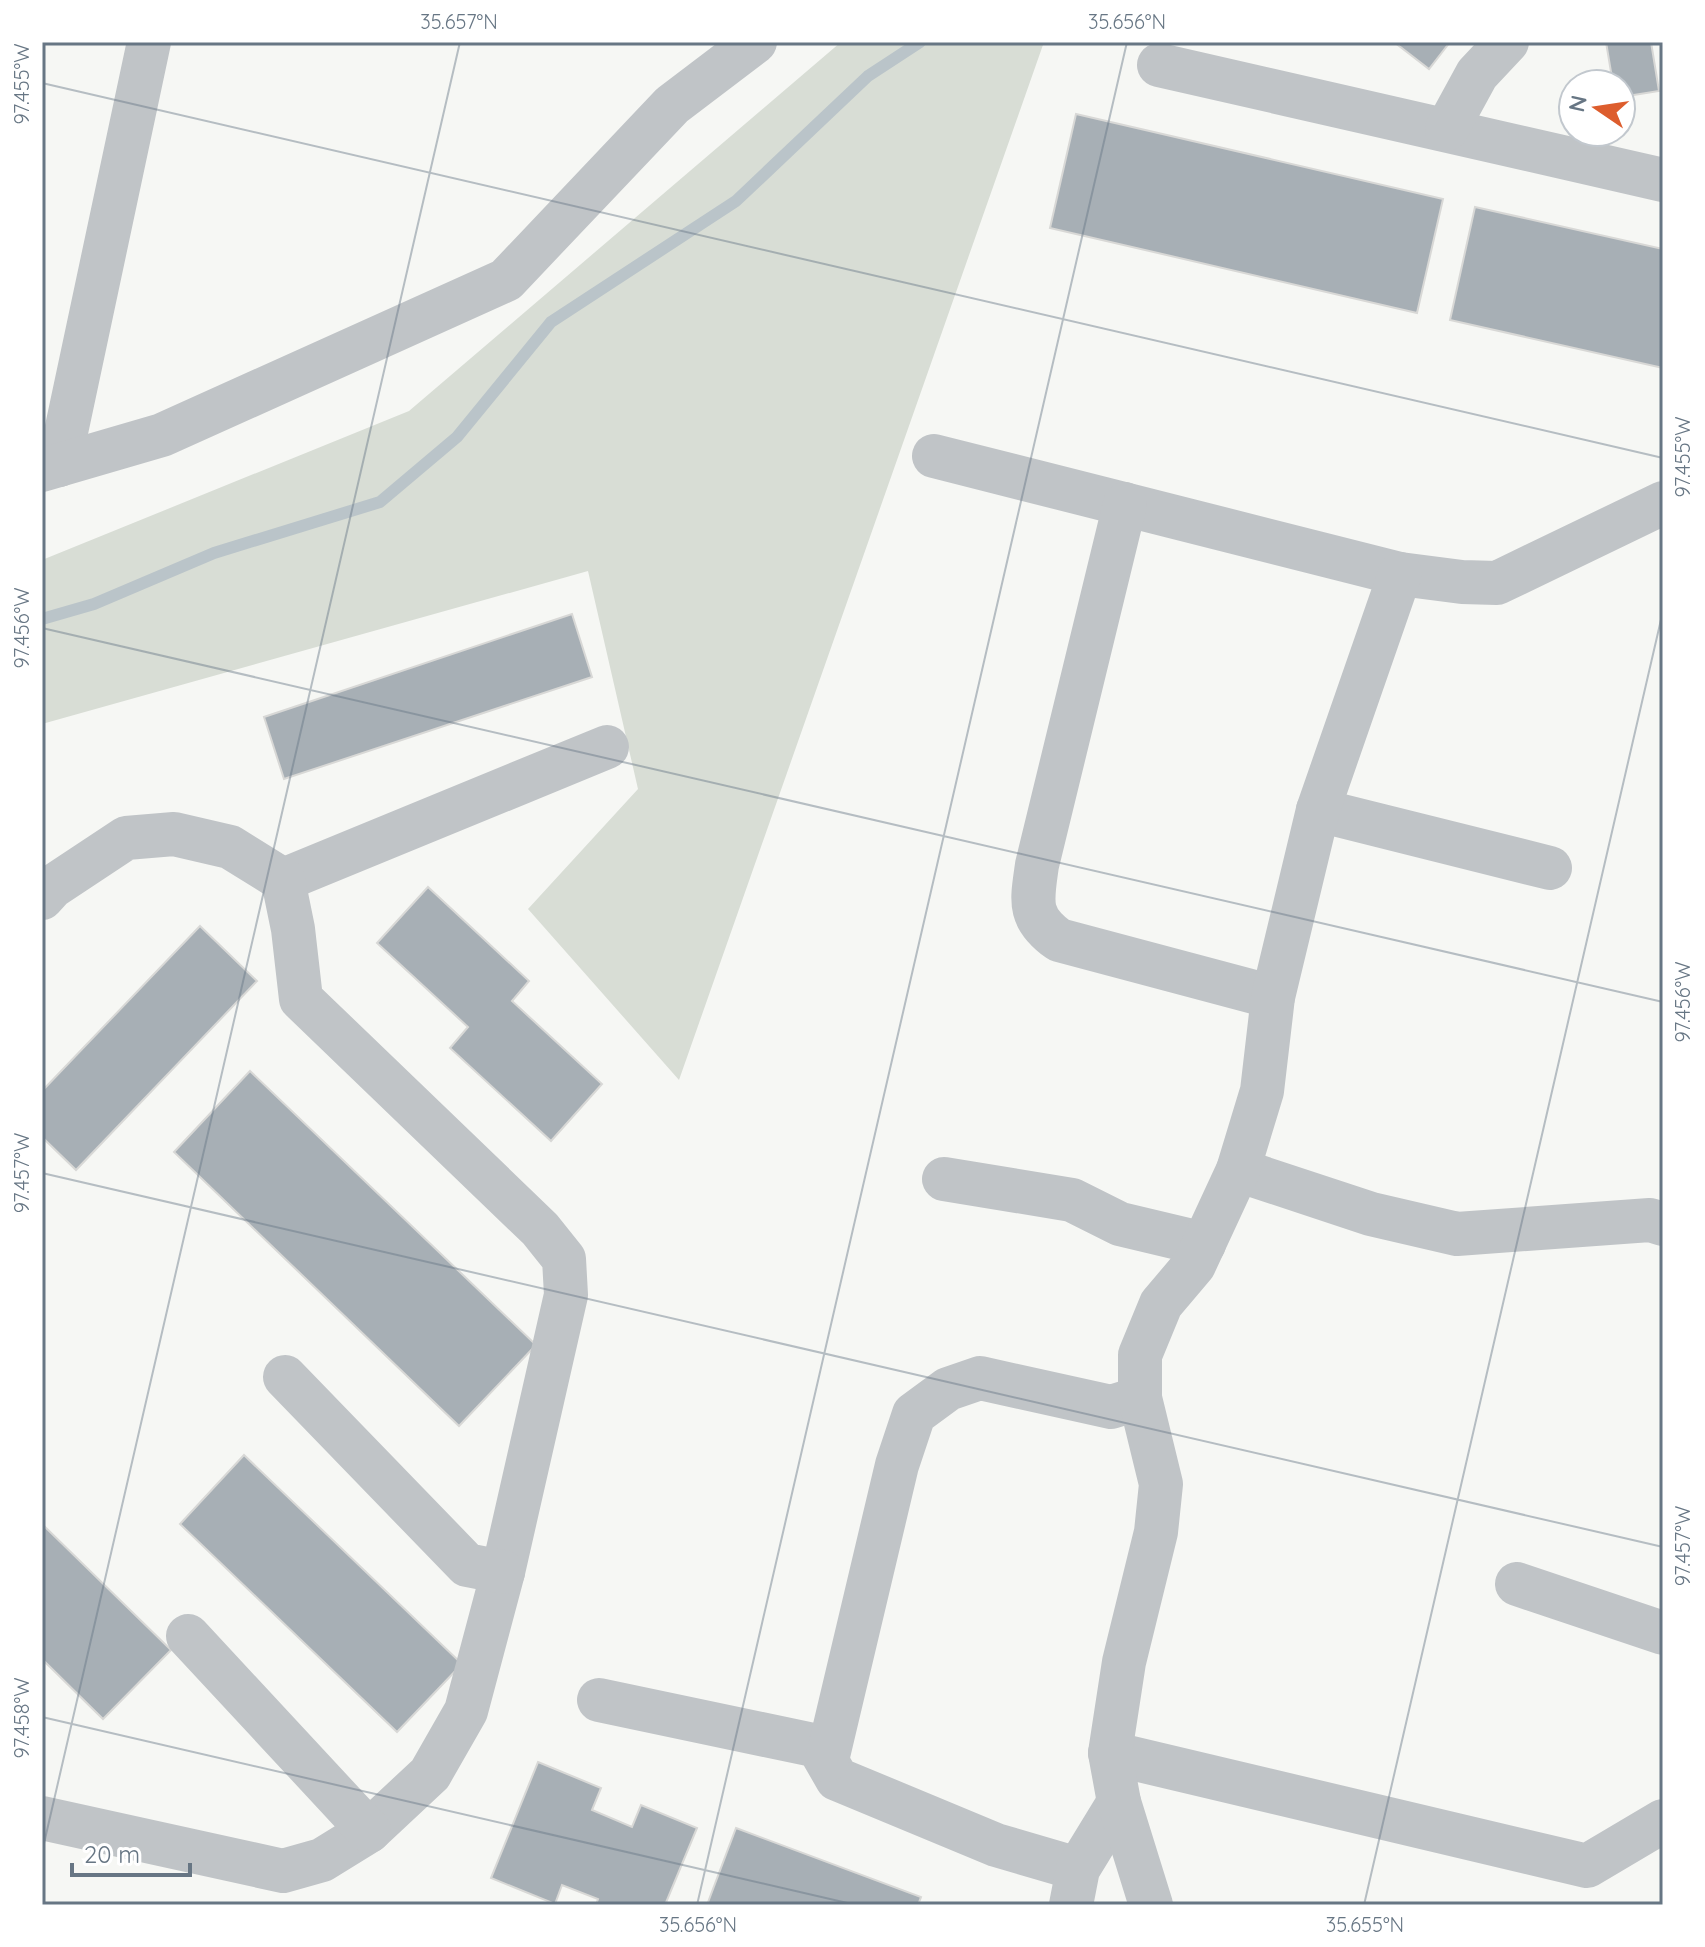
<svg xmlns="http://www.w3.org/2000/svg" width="1705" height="1947" viewBox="0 0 1705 1947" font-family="Quicksand,sans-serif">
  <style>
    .green { fill: #d8ddd5 }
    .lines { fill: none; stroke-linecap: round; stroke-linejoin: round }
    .stream { stroke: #bac4c9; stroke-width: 12 }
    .building { fill: #a7afb5; stroke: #d8d8d6; stroke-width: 2 }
    .minor { stroke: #c0c4c7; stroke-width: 44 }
    .ticks { fill: none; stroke: #677684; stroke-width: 2; stroke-opacity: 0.45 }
    .neatline { fill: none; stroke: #677684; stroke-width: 3 }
    .ticks-label { font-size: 20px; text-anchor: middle; fill: #677684 }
  </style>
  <rect width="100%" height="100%" fill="#f6f7f4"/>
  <polygon class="green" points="841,42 1044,42 679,1080 528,909 638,789 588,571 42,724 42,560 409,411"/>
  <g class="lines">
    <polyline class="stream" points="42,619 94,604 214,553 380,502 457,437 551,322 736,201 868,76 920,42"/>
  </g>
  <g class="building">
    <polygon points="1394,42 1450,42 1429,69"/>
    <polygon points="1606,42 1651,42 1659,91 1621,97 1621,84 1613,84"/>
    <polygon points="1076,114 1443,199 1417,313 1050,228"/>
    <polygon points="1475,207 1663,249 1663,368 1450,320"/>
    <polygon points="572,614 592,677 284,779 264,717"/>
    <polygon points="428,887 529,981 512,1001 602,1084 551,1141 450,1048 468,1027 377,943"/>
    <polygon points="200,926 257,981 76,1170 42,1137 42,1091"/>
    <polygon points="250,1071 536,1345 459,1426 174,1152"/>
    <polygon points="244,1455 462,1664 397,1732 180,1524"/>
    <polygon points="42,1524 171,1650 103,1719 42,1659"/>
    <polygon points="538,1762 601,1788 592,1810 632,1827 641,1805 697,1828 665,1905 596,1905 598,1899 562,1885 555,1904 491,1878"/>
    <polygon points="736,1828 921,1897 918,1905 707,1905"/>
  </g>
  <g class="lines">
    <g class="minor">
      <polyline points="1159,65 1663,180"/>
      <polyline points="1447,129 1477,74 1507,42"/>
      <polyline points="934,456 1400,574 1462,582 1497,583 1663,503"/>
      <polyline points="59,465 149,42"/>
      <polyline points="42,470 162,435 506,280 672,105 755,42"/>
      <path d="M1125,504L1037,865C1032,901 1027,917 1059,940L1273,997"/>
      <polyline points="1318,810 1550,868"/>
      <polyline points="283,880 607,747"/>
      <polyline points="42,898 52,887 126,838 174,834 230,847 283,880 293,929 301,999 540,1229 564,1259 566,1295 503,1572 466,1711 430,1774 369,1831 322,1860 283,1871 42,1818"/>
      <polyline points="1238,1170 1371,1214 1457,1234 1650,1220 1663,1224"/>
      <polyline points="944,1179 1072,1200 1120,1224 1204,1244"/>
      <polyline points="285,1377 467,1565 503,1572"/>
      <polyline points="1517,1584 1663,1633"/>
      <polyline points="188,1636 369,1831"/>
      <polyline points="599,1700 818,1746 837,1779 996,1845 1078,1869"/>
      <polyline points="1110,1753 1587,1866 1663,1821"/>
      <polyline points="827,1760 897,1465 914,1414 948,1389 980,1378 1111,1407 1140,1398"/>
      <polyline points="1071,1905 1078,1869 1119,1802"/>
      <polyline points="1151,1905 1119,1802 1110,1753 1124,1662 1156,1532 1161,1484 1140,1398 1140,1355 1161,1304 1194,1265 1238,1170 1262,1091 1273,997 1318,810 1400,574"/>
    </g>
  </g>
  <path class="ticks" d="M42,83L1663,458M42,628L1663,1002M42,1173L1663,1547M42,1717L856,1905M42,1852L460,42M697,1905L1127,42M1364,1905L1663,611"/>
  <rect width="1705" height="1947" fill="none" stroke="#ffffff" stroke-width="88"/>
  <g transform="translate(1597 108) rotate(283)"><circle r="38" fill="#ffffff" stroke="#c2c8ce" stroke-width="2"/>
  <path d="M0-6L14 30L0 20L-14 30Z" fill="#dd5d2d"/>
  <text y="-12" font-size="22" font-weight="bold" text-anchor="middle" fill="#677684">N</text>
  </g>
  <path d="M72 1863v12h118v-12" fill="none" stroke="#677684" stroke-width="4"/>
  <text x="84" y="1863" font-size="24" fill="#677684" stroke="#ffffff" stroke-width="6" paint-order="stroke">20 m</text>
  <rect x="44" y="44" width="1617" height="1859" class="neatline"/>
  <g class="ticks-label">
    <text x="459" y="29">35.657°N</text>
    <text x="1127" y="29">35.656°N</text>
    <text transform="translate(22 84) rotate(-90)" y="7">97.455°W</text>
    <text transform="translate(1683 457) rotate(-90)" y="7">97.455°W</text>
    <text transform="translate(22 628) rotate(-90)" y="7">97.456°W</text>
    <text transform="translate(1683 1002) rotate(-90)" y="7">97.456°W</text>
    <text transform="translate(22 1173) rotate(-90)" y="7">97.457°W</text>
    <text transform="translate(1683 1546) rotate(-90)" y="7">97.457°W</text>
    <text transform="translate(22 1718) rotate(-90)" y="7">97.458°W</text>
    <text x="698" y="1932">35.656°N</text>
    <text x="1365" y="1932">35.655°N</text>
  </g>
</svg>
